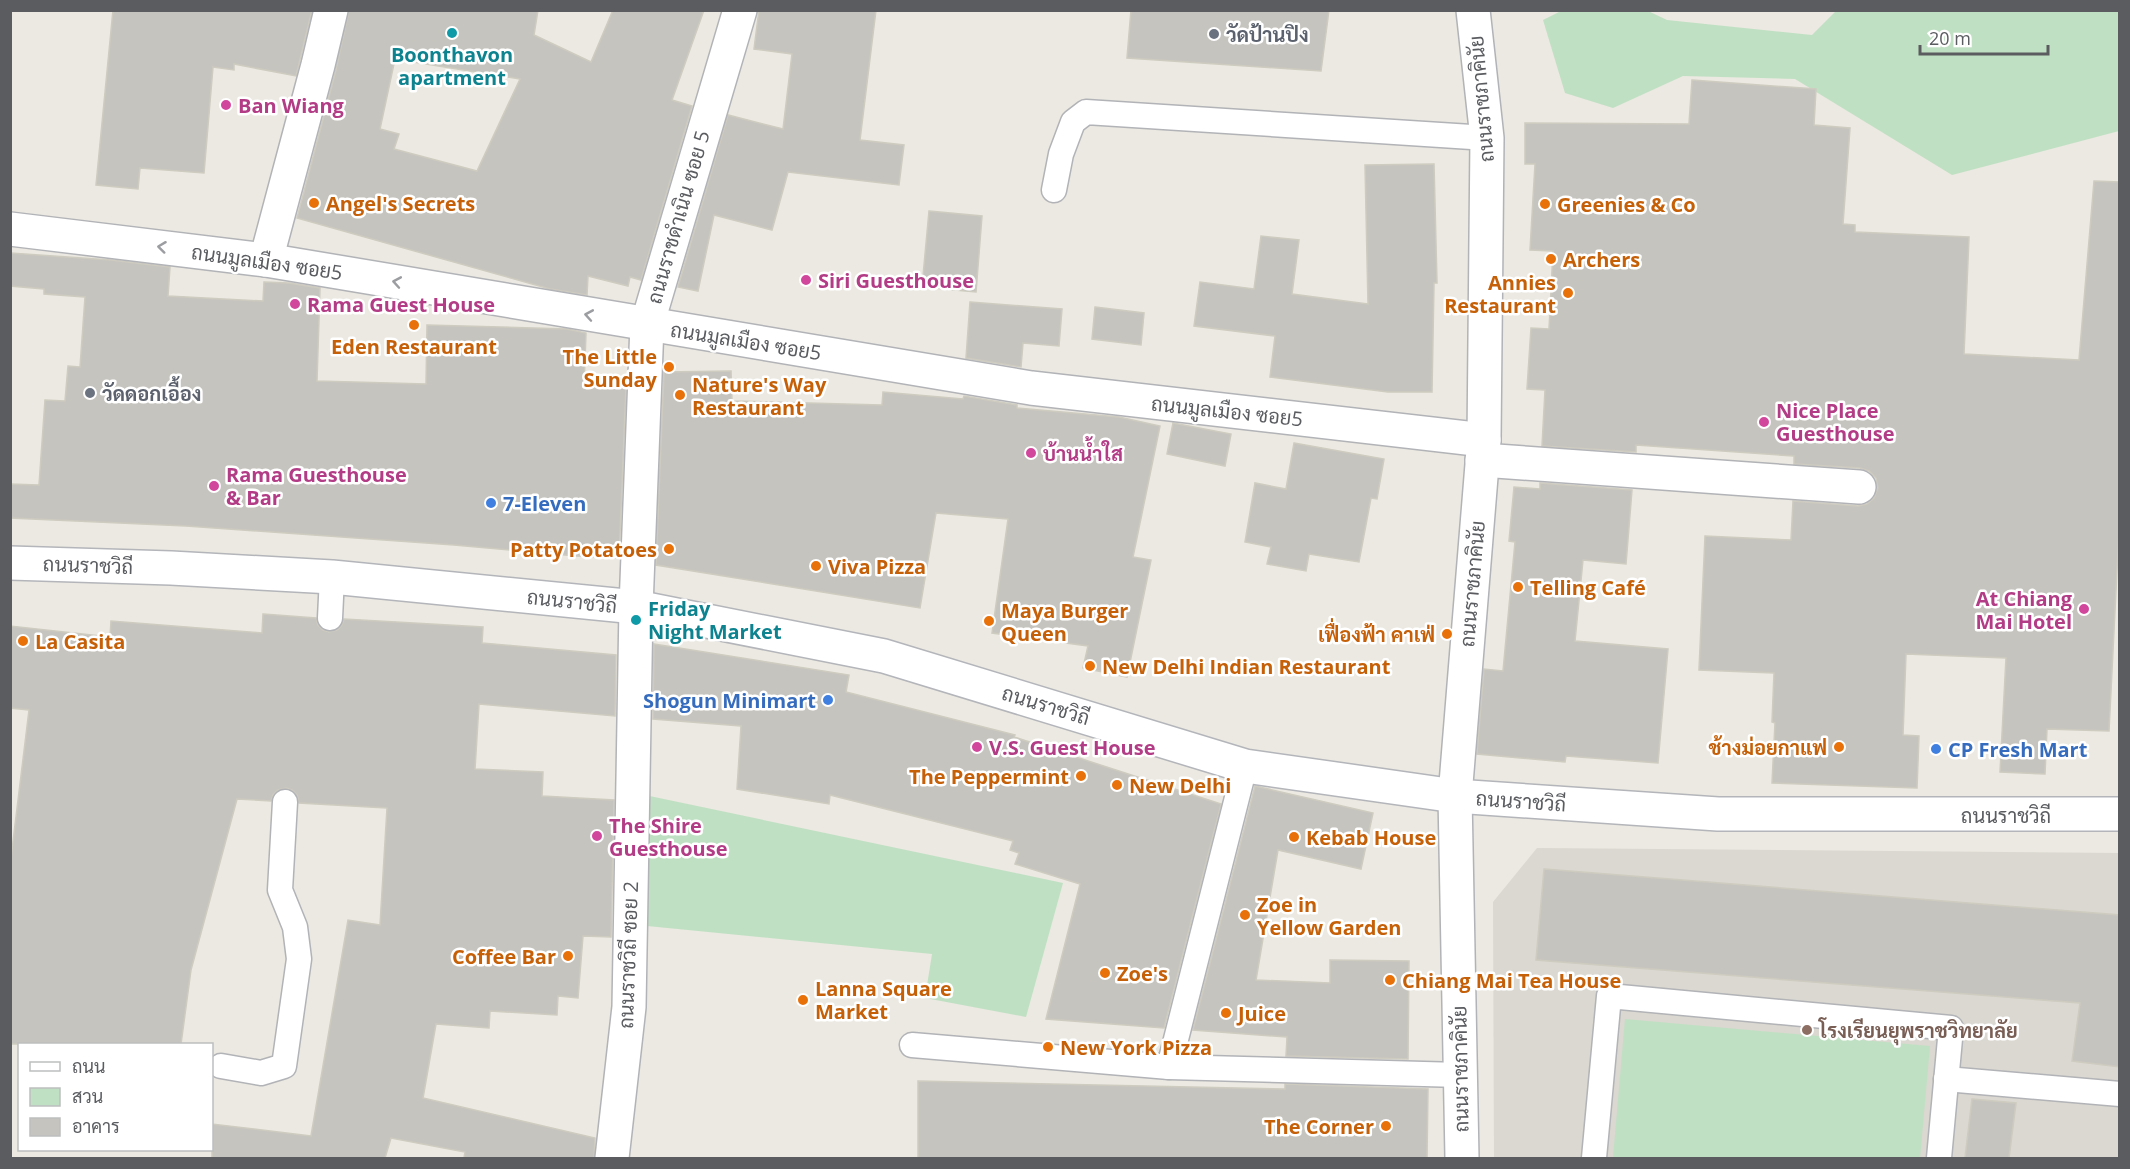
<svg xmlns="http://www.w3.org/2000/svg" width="2130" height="1169" viewBox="0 0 2130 1169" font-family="'Open Sans',Sarabun,sans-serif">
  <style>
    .education { fill: #dad8d0 }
    .green { fill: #c0e0c3 }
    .building { fill: #c6c4be; stroke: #cecbc0; stroke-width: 1.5; fill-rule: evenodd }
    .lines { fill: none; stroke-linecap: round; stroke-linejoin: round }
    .lane-casing { stroke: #b2b3b7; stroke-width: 27 }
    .street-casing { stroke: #b2b3b7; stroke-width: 36 }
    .secondary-casing { stroke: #b3b5ba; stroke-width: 36 }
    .lane { stroke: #fff; stroke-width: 24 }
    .street { stroke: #fff; stroke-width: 33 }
    .secondary { stroke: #fff; stroke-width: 33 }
    .oneway { stroke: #9c9da0 }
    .culture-dot { fill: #0f9aa8; stroke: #fff; stroke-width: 2 }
    .worship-dot { fill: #6b7280; stroke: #fff; stroke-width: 2 }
    .hotel-dot { fill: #d1479c; stroke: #fff; stroke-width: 2 }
    .food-dot { fill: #e8710a; stroke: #fff; stroke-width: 2 }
    .shop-dot { fill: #3f7fe0; stroke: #fff; stroke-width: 2 }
    .education-dot { fill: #8d6e63; stroke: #fff; stroke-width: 2 }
    .labels { text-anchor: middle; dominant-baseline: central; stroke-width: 5; stroke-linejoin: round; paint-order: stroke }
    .worship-label { font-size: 20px; font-weight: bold; fill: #5b616d; stroke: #fff; text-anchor: start }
    .culture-label { font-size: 20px; font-weight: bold; fill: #0d838f; stroke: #fff }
    .street-label { font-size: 20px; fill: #5a5c60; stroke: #fff }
    .hotel-label { font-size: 20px; font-weight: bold; fill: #b23c85; stroke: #fff; text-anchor: start }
    .food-label { font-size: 20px; font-weight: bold; fill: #c56008; stroke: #fff; text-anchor: start }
    .shop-label { font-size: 20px; font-weight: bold; fill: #366cbe; stroke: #fff; text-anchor: start }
    .education-label { font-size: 20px; font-weight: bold; fill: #785e54; stroke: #fff; text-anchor: start }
  </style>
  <rect width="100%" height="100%" fill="#ebe9e1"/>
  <polygon class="education" points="1537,848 2119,853 2119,1158 1494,1158 1493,902"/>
  <g class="green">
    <polygon points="1561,11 1648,11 1667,20 1812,35 1836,11 2119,11 2119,131 1952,175 1795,79 1683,76 1613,108 1565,93 1543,20"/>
    <polygon points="640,794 1063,883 1026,1017 925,998 932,954 637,925"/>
    <polygon points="1625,1019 1930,1046 1920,1158 1613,1158"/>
  </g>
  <g class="building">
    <polygon points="113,10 312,10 296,76 234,64 234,70 213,67 204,173 140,168 138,189 96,185"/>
    <path d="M349,10H538L534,35L591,62L613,10H704L672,100L692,106L641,280L630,277L628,286L588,276L587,295L550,289L297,218L336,70ZM395,59L520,79L477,171L394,149L399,134L380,129Z"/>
    <polygon points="759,10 876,10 860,140 904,145 899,185 788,172 772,230 714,215 698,291 678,287 728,115 783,129 792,54 754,49"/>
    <polygon points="1131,10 1329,10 1321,71 1127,58"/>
    <polygon points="1692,80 1816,89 1814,125 1850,128 1843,224 1855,225 1855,232 1969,237 1964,354 2079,360 2094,181 2120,182 2120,510 2109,731 2047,729 2045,774 2000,772 2006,658 1906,654 1903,735 1919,736 1917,788 1772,783 1775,723 1772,722 1774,673 1699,670 1705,536 1791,540 1793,501 1858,506 1867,504 1874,498 1878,488 1876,478 1869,471 1860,468 1794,464 1794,456 1636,445 1636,452 1542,446 1545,390 1527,389 1531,328 1549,329 1553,251 1530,250 1535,164 1525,164 1525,123 1689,124"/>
    <polygon points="1434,164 1437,283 1434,283 1432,392 1388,392 1270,377 1275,336 1194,326 1200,282 1254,289 1261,236 1299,240 1292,294 1368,304 1365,165"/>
    <polygon points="929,211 982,216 976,292 922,287"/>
    <polygon points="10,253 111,260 170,267 168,296 263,301 264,282 289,283 320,288 317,381 426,384 427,325 567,329 586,333 584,387 626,388 619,558 576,556 454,545 186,526 10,518 10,484 39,485 45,400 65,401 68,366 80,367 85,297 44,294 44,289 10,286"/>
    <polygon points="970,302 1062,309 1059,346 1023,343 1021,367 966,358"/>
    <polygon points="1095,307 1144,313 1141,345 1092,339"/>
    <polygon points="731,371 732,401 882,405 883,392 963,399 964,396 1017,405 1017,408 1119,417 1160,426 1133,557 1151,560 1127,677 1083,668 1088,646 992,633 1008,519 936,513 920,608 656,565 664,372"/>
    <polygon points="1173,423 1231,434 1225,466 1167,454"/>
    <polygon points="1294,443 1384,459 1377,499 1371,498 1359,562 1309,554 1306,571 1267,564 1271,547 1245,542 1255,483 1286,489"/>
    <polygon points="1540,483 1632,490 1626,564 1583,560 1575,641 1668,649 1658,763 1566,756 1565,762 1477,754 1484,669 1503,671 1515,542 1509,541 1514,487 1540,489"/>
    <polygon points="263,614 316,618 318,625 323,630 329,632 337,630 342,625 344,619 483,627 482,643 616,655 615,716 479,704 475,769 543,772 542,796 614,800 611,937 583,936 578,998 558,996 557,1015 490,1011 489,1028 436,1024 423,1098 595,1138 594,1158 464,1158 465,1152 391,1138 385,1158 212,1158 212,1124 311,1136 348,920 380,925 387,808 299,803 297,795 292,790 286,788 278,790 273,795 271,801 237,799 191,970 181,1044 10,1044 10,866 29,710 10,708 10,626 110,637 111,621 262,633"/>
    <polygon points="654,644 849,675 846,692 1015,735 1014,737 1221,804 1164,1028 1046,1019 1080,884 1015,864 1019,853 1010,850 1013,841 830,795 829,804 737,789 741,726 653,719"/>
    <polygon points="1255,786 1373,813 1361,869 1278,850 1256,980 1330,983 1330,960 1409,961 1408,1059 1286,1056 1287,1037 1193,1030"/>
    <polygon points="1544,869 2120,915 2120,1067 2072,1061 2080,1003 1536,960"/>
    <polygon points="918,1081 1285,1089 1285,1084 1428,1089 1427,1158 918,1158"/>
    <polygon points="1972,1099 2016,1103 2009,1158 1965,1158"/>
  </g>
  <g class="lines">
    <g class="lane-casing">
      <g id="lane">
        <polyline points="1054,190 1061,154 1073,122 1086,112 1487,138"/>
        <polyline points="330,618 332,577"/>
        <polyline points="912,1045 1169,1067 1460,1075"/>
        <polyline points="221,1066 261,1073 284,1066 299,959 295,927 280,890 285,802"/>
        <polyline points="1169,1067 1245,766"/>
        <polyline points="1946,1079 2120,1094"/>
        <polyline points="1594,1158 1609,996 1951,1028 1939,1158"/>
      </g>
    </g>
    <g class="street-casing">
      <g id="street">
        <polyline points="10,229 266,260 1031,388 1484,440"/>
        <polyline points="266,260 318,65 331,10"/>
        <polyline points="1482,460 1859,487"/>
        <polyline points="612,1158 629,1007 636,607 647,325 740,10"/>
        <polyline points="1462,1158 1455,796 1484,440 1487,138 1473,10"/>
      </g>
    </g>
    <g class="secondary-casing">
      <polyline id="secondary" points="10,563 171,568 332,577 636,607 884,656 1245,766 1455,796 1718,814 2120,814"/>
    </g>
    <use href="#lane" class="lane"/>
    <use href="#street" class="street"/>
    <use href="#secondary" class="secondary"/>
  </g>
  <defs><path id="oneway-chevron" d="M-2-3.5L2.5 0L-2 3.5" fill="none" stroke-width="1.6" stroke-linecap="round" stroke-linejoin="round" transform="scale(1.5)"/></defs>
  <g class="oneway">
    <use href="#oneway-chevron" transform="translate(162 247) rotate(-173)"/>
    <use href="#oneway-chevron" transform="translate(397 282) rotate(-170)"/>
    <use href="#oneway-chevron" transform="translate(589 315) rotate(-170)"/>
  </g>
  <g class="culture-dot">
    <circle cx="452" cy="33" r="6"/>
    <circle cx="636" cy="620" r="6"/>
  </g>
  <g class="worship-dot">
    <circle cx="1214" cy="34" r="6"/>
    <circle cx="90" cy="393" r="6"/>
  </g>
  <g class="hotel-dot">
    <circle cx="226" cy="105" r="6"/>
    <circle cx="806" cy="280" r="6"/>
    <circle cx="295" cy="304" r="6"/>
    <circle cx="1764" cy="422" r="6"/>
    <circle cx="1031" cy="453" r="6"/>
    <circle cx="214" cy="486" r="6"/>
    <circle cx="2084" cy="609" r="6"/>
    <circle cx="977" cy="747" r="6"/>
    <circle cx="597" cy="836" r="6"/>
  </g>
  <g class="food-dot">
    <circle cx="314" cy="203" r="6"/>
    <circle cx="1545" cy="204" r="6"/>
    <circle cx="1551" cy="259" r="6"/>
    <circle cx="1568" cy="293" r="6"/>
    <circle cx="414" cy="325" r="6"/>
    <circle cx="669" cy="367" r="6"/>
    <circle cx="680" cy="395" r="6"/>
    <circle cx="669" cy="549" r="6"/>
    <circle cx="816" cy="566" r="6"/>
    <circle cx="1518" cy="587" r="6"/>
    <circle cx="989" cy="621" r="6"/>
    <circle cx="1447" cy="634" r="6"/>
    <circle cx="23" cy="641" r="6"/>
    <circle cx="1090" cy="666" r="6"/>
    <circle cx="1839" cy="747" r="6"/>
    <circle cx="1081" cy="776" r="6"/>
    <circle cx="1117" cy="785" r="6"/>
    <circle cx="1294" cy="837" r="6"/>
    <circle cx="1245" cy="915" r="6"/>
    <circle cx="568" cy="956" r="6"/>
    <circle cx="1105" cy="973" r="6"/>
    <circle cx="1390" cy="980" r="6"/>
    <circle cx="803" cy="1000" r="6"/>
    <circle cx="1226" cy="1013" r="6"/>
    <circle cx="1048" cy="1047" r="6"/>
    <circle cx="1386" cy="1126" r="6"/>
  </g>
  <g class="shop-dot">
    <circle cx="491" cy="503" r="6"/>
    <circle cx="828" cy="700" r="6"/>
    <circle cx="1936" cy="749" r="6"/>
  </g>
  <circle class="education-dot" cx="1807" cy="1030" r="6"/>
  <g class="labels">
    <g class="worship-label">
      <text x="1226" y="34">วัดป้านปิง</text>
      <text x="102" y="393">วัดดอกเอื้อง</text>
    </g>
    <g class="culture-label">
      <text x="452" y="54">Boonthavon<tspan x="452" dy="23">apartment</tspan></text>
      <text x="648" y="608" text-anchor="start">Friday<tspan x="648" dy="23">Night Market</tspan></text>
    </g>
    <g class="street-label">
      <text transform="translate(1481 99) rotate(-95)">ถนนราชภาคินัย</text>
      <text transform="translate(678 217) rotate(-74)">ถนนราชดำเนิน ซอย 5</text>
      <text transform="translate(267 262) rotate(8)">ถนนมูลเมือง ซอย5</text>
      <text transform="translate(746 341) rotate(9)">ถนนมูลเมือง ซอย5</text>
      <text transform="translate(1227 411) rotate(6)">ถนนมูลเมือง ซอย5</text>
      <text transform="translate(88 565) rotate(2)">ถนนราชวิถี</text>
      <text transform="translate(1472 584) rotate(-85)">ถนนราชภาคินัย</text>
      <text transform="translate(572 601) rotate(6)">ถนนราชวิถี</text>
      <text transform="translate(1046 705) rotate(17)">ถนนราชวิถี</text>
      <text transform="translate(1521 801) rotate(4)">ถนนราชวิถี</text>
      <text x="2006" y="815">ถนนราชวิถี</text>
      <text transform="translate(628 955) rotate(-88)">ถนนราชวิถี ซอย 2</text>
      <text transform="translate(1460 1069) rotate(-91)">ถนนราชภาคินัย</text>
    </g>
    <g class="hotel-label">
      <text x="238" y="105">Ban Wiang</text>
      <text x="818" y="280">Siri Guesthouse</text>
      <text x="307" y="304">Rama Guest House</text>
      <text x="1776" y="410">Nice Place<tspan x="1776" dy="23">Guesthouse</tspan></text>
      <text x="1043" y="453">บ้านน้ำใส</text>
      <text x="226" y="474">Rama Guesthouse<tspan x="226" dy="23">&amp; Bar</tspan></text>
      <text x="2072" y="598" text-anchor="end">At Chiang<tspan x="2072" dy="23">Mai Hotel</tspan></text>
      <text x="989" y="747">V.S. Guest House</text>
      <text x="609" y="825">The Shire<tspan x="609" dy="23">Guesthouse</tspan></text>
    </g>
    <g class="food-label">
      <text x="326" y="203">Angel's Secrets</text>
      <text x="1557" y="204">Greenies &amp; Co</text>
      <text x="1563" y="259">Archers</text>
      <text x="1556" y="282" text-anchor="end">Annies<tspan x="1556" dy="23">Restaurant</tspan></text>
      <text x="414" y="346" text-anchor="middle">Eden Restaurant</text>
      <text x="657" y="356" text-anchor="end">The Little<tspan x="657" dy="23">Sunday</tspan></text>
      <text x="692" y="384">Nature's Way<tspan x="692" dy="23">Restaurant</tspan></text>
      <text x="657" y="549" text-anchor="end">Patty Potatoes</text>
      <text x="828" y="566">Viva Pizza</text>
      <text x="1530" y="587">Telling Café</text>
      <text x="1001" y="610">Maya Burger<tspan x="1001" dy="23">Queen</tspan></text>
      <text x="1435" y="634" text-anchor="end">เฟื่องฟ้า คาเฟ่</text>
      <text x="35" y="641">La Casita</text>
      <text x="1102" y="666">New Delhi Indian Restaurant</text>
      <text x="1827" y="747" text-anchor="end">ช้างม่อยกาแฟ</text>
      <text x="1069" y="776" text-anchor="end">The Peppermint</text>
      <text x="1129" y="785">New Delhi</text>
      <text x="1306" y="837">Kebab House</text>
      <text x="1257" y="904">Zoe in<tspan x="1257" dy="23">Yellow Garden</tspan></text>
      <text x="556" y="956" text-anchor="end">Coffee Bar</text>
      <text x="1117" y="973">Zoe's</text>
      <text x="1402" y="980">Chiang Mai Tea House</text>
      <text x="815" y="988">Lanna Square<tspan x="815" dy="23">Market</tspan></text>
      <text x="1238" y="1013">Juice</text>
      <text x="1060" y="1047">New York Pizza</text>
      <text x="1374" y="1126" text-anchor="end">The Corner</text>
    </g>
    <g class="shop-label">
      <text x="503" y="503">7-Eleven</text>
      <text x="816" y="700" text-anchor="end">Shogun Minimart</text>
      <text x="1948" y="749">CP Fresh Mart</text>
    </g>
    <g class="education-label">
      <text x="1819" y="1030">โรงเรียนยุพราชวิทยาลัย</text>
    </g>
  </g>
  <rect width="2130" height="1169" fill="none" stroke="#5a5c60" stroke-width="24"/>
  <rect x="18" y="1043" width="195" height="108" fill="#ffffff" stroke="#bdbebf" stroke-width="1.5"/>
  <rect x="30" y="1062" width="30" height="9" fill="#ffffff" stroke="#bdbebf" stroke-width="1.5"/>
  <text x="72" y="1073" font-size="18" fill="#5a5c60">ถนน</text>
  <rect x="30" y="1088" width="30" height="18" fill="#c0e0c3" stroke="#bdbebf" stroke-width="1.5"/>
  <text x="72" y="1103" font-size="18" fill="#5a5c60">สวน</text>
  <rect x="30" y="1118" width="30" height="18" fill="#c6c4be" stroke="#bdbebf" stroke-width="1.5"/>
  <text x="72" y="1133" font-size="18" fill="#5a5c60">อาคาร</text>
  <path d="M1920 45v9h128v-9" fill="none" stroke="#5a5c60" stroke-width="3"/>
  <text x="1929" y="45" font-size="18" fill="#5a5c60" stroke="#ffffff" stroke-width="4.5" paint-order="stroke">20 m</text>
</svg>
